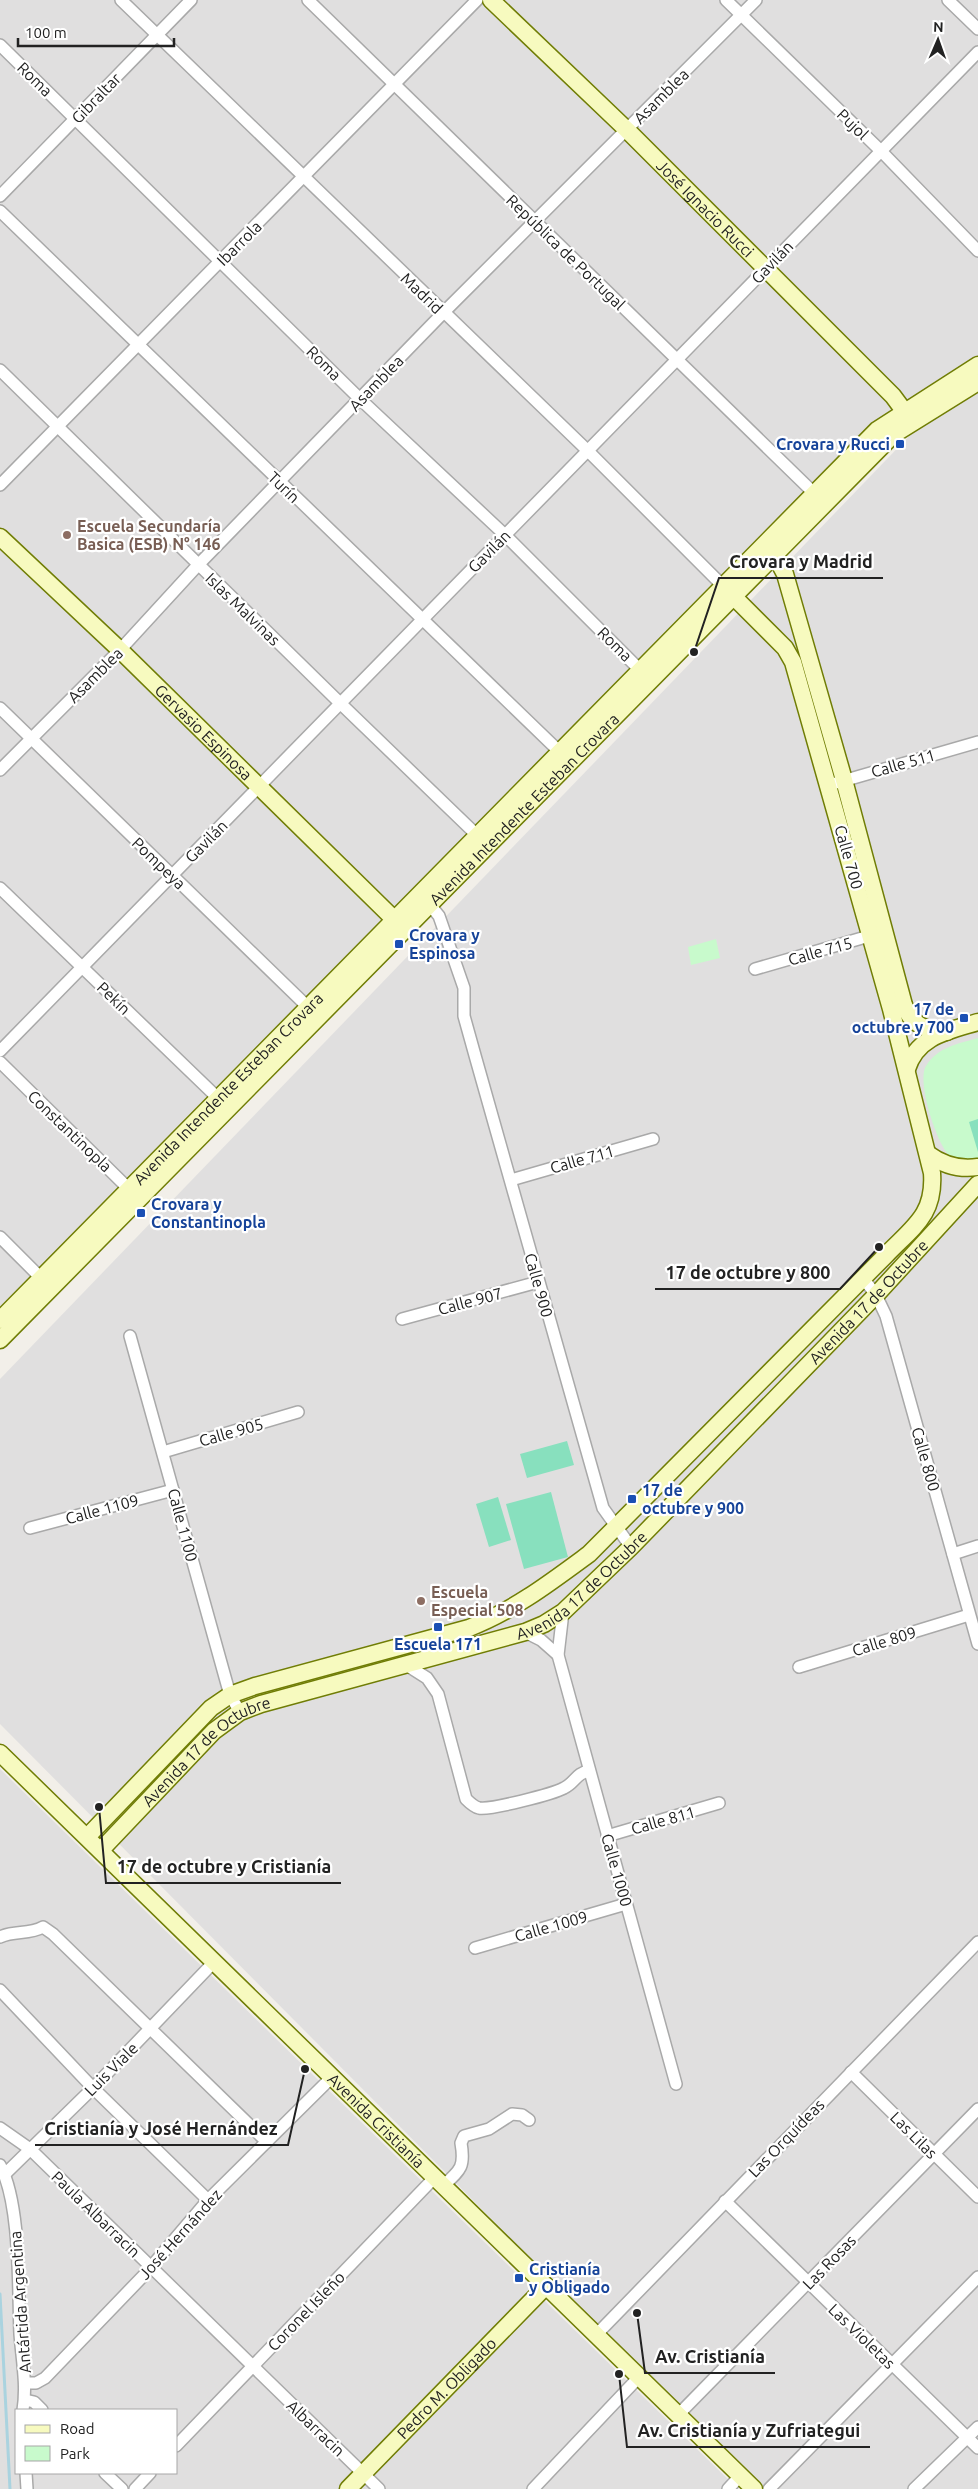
<svg xmlns="http://www.w3.org/2000/svg" width="978" height="2489" viewBox="0 0 978 2489" font-family="Ubuntu,sans-serif">
  <style>
    .residential { fill: #e0dfdf; fill-rule: evenodd }
    .park { fill: #c8facc }
    .pitch { fill: #88e0be }
    .lines { fill: none; stroke-linecap: round; stroke-linejoin: round }
    .stream { stroke: #aad3df; stroke-width: 3 }
    .street-casing { stroke: #a9a9a9; stroke-width: 14 }
    .secondary-casing { stroke: #707d05; stroke-width: 19 }
    .street { stroke: #fff; stroke-width: 11 }
    .secondary { stroke: #f7fabf; stroke-width: 16 }
    .transit-dot { fill: #1a4fb4; stroke: #fff; stroke-width: 2 }
    .education-dot { fill: #8d6e63; stroke: #fff; stroke-width: 2 }
    .labels { text-anchor: middle; dominant-baseline: central; stroke-width: 4.5; stroke-linejoin: round; paint-order: stroke }
    .street-label { font-size: 16px; fill: #222; stroke: #fff }
    .transit-label { font-size: 16px; font-weight: bold; fill: #164399; stroke: #fff; text-anchor: start }
    .education-label { font-size: 16px; font-weight: bold; fill: #785e54; stroke: #fff; text-anchor: start }
    .leader { fill: none; stroke: #222; stroke-width: 2 }
    .callout-dot { fill: #222; stroke: #fff; stroke-width: 2 }
    .callout-label { font-size: 18px; text-anchor: middle; font-weight: bold; fill: #222; stroke: #fff; stroke-width: 4.5; stroke-linejoin: round; paint-order: stroke }
  </style>
  <rect width="100%" height="100%" fill="#f2efe9"/>
  <g class="residential">
    <polygon points="0,0 978,0 978,357 882,416 859,436 0,1315"/>
    <polygon points="978,393 978,1935 598,2326 0,1724 0,1379 914,431"/>
    <path d="M0,1769L398,2158L738,2489H0ZM16,2410H176V2473H16Z"/>
    <polygon points="978,1948 978,2489 766,2489 608,2336 612,2323"/>
  </g>
  <g class="park">
    <polygon points="716,939 720,958 691,965 688,947"/>
    <path d="M978,1038V1159C970,1161 960,1164 952,1158C938,1149 916,1081 926,1066C938,1047 957,1044 978,1038Z"/>
  </g>
  <g class="pitch">
    <polygon points="978,1119 978,1152 969,1122"/>
    <polygon points="567,1441 574,1465 527,1478 520,1454"/>
    <polygon points="551,1492 568,1557 524,1569 506,1504"/>
    <polygon points="498,1497 511,1540 489,1547 476,1504"/>
  </g>
  <g class="lines">
    <polyline class="stream" points="0,2294 10,2489"/>
    <g class="street-casing">
      <g id="street">
        <polyline points="121,0 588,451 723,586"/>
        <polyline points="308,0 819,498"/>
        <polyline points="726,0 881,151 978,251"/>
        <polyline points="948,0 978,29"/>
        <polyline points="0,45 360,399 505,535 644,674"/>
        <polyline points="0,196 191,0"/>
        <polyline points="0,211 565,757"/>
        <polyline points="0,370 340,703 482,840"/>
        <polyline points="0,485 477,0"/>
        <polyline points="0,708 313,1012"/>
        <polyline points="0,770 120,650 198,565 443,313 756,0"/>
        <polyline points="829,785 978,742"/>
        <polyline points="0,888 223,1103"/>
        <polyline points="430,905 439,916 464,988 464,1016 476,1059 603,1508 631,1547"/>
        <polyline points="755,969 876,934"/>
        <polyline points="0,1051 978,52"/>
        <polyline points="0,1062 134,1194"/>
        <polyline points="511,1180 653,1139"/>
        <polyline points="0,1237 45,1282"/>
        <polyline points="863,1278 876,1295 886,1316 978,1644"/>
        <polyline points="402,1319 538,1282"/>
        <polyline points="130,1336 230,1695 240,1712"/>
        <polyline points="163,1452 298,1412"/>
        <polyline points="30,1528 173,1490"/>
        <polyline points="953,1554 978,1546"/>
        <polyline points="563,1612 558,1655 676,2084"/>
        <polyline points="525,1632 541,1640 558,1655"/>
        <path d="M405,1664L427,1678L438,1694L466,1799C470,1803 474,1807 479,1808C491,1810 553,1794 564,1788C575,1783 576,1773 589,1771"/>
        <polyline points="799,1667 969,1615"/>
        <polyline points="607,1836 719,1803"/>
        <path d="M0,1937C14,1930 29,1935 43,1927L53,1934L267,2142"/>
        <polyline points="475,1948 626,1904"/>
        <polyline points="0,1990 93,2088 208,2200"/>
        <polyline points="851,2072 978,2197"/>
        <polyline points="0,2128 30,2149 379,2489"/>
        <path d="M0,2165C21,2204 18,2289 20,2334C22,2360 27,2385 23,2410"/>
        <polyline points="5,2174 93,2088 214,1962"/>
        <path d="M444,2185C461,2170 465,2166 461,2143L464,2136L489,2129L512,2114L522,2115L529,2120"/>
        <polyline points="725,2201 978,2448"/>
        <polyline points="596,2335 978,1942"/>
        <polyline points="25,2383 36,2383 45,2378 145,2274 208,2200 332,2077"/>
        <polyline points="25,2400 34,2402 42,2410"/>
        <polyline points="678,2415 978,2109"/>
        <polyline points="176,2446 435,2177"/>
        <polyline points="26,2473 27,2489"/>
        <polyline points="105,2473 122,2489"/>
        <polyline points="135,2489 150,2473"/>
        <polyline points="533,2489 639,2377"/>
        <polyline points="728,2489 740,2476"/>
        <polyline points="769,2489 978,2277"/>
        <polyline points="914,2489 978,2427"/>
      </g>
    </g>
    <g class="secondary-casing">
      <g id="secondary">
        <path id="s1" d="M491,0L627,130L893,396L910,419"/>
        <path id="s2" d="M0,537L120,650L402,927"/>
        <path d="M768,548L775,555L785,574L844,780L904,1005C911,1025 927,1031 947,1032"/>
        <path d="M907,1069C917,1036 948,1031 978,1022"/>
        <path d="M928,1154C943,1165 959,1170 978,1167"/>
        <path id="s3" d="M0,1320L877,430L978,365"/>
        <path id="s4" d="M0,1340L893,435L978,382"/>
        <path id="s5" d="M0,1753L754,2489"/>
        <path d="M87,1837L211,1708L230,1695L255,1686L469,1628C513,1611 551,1582 589,1554L886,1255C913,1227 935,1215 932,1173L891,1009L793,662L785,648L723,586"/>
        <path id="s6" d="M101,1850L214,1731L240,1712L261,1704L525,1632L544,1624L563,1612L631,1547L876,1295L978,1184"/>
        <path id="s7" d="M348,2489L546,2286"/>
      </g>
    </g>
    <use href="#street" class="street"/>
    <use href="#secondary" class="secondary"/>
  </g>
  <g class="transit-dot">
    <rect x="895" y="439" width="10" height="10" rx="2.5"/>
    <rect x="394" y="939" width="10" height="10" rx="2.5"/>
    <rect x="959" y="1013" width="10" height="10" rx="2.5"/>
    <rect x="136" y="1208" width="10" height="10" rx="2.5"/>
    <rect x="627" y="1494" width="10" height="10" rx="2.5"/>
    <rect x="433" y="1622" width="10" height="10" rx="2.5"/>
    <rect x="514" y="2273" width="10" height="10" rx="2.5"/>
  </g>
  <g class="education-dot">
    <circle cx="67" cy="535" r="5"/>
    <circle cx="421" cy="1601" r="5"/>
  </g>
  <g class="labels">
    <g class="street-label">
      <text transform="translate(35 79) rotate(44)">Roma</text>
      <text transform="translate(661 96) rotate(-45)">Asamblea</text>
      <text transform="translate(96 98) rotate(-46)">Gibraltar</text>
      <text transform="translate(853 124) rotate(44)">Pujol</text>
      <text stroke="none"><textPath href="#s1" startOffset="299">José Ignacio Rucci</textPath></text>
      <text transform="translate(239 243) rotate(-45)">Ibarrola</text>
      <text transform="translate(566 252) rotate(44)">República de Portugal</text>
      <text transform="translate(772 262) rotate(-46)">Gavilán</text>
      <text transform="translate(422 293) rotate(44)">Madrid</text>
      <text transform="translate(324 363) rotate(45)">Roma</text>
      <text transform="translate(376 383) rotate(-46)">Asamblea</text>
      <text transform="translate(284 487) rotate(44)">Turín</text>
      <text transform="translate(489 551) rotate(-45)">Gavilán</text>
      <text transform="translate(243 609) rotate(44)">Islas Malvinas</text>
      <text transform="translate(615 644) rotate(45)">Roma</text>
      <text transform="translate(95 675) rotate(-45)">Asamblea</text>
      <text stroke="none"><textPath href="#s2" startOffset="282">Gervasio Espinosa</textPath></text>
      <text transform="translate(903 763) rotate(-16)">Calle 511</text>
      <text stroke="none"><textPath href="#s4" startOffset="746">Avenida Intendente Esteban Crovara</textPath></text>
      <text transform="translate(206 841) rotate(-45)">Gavilán</text>
      <text transform="translate(849 857) rotate(74)">Calle 700</text>
      <text transform="translate(159 863) rotate(44)">Pompeya</text>
      <text transform="translate(820 951) rotate(-16)">Calle 715</text>
      <text transform="translate(114 998) rotate(44)">Pekín</text>
      <text stroke="none"><textPath href="#s3" startOffset="325">Avenida Intendente Esteban Crovara</textPath></text>
      <text transform="translate(70 1131) rotate(44)">Constantinopla</text>
      <text transform="translate(582 1159) rotate(-16)">Calle 711</text>
      <text transform="translate(539 1285) rotate(74)">Calle 900</text>
      <text transform="translate(470 1301) rotate(-15)">Calle 907</text>
      <text stroke="none"><textPath href="#s6" startOffset="971">Avenida 17 de Octubre</textPath></text>
      <text transform="translate(231 1432) rotate(-16)">Calle 905</text>
      <text transform="translate(926 1459) rotate(74)">Calle 800</text>
      <text transform="translate(102 1509) rotate(-15)">Calle 1109</text>
      <text transform="translate(183 1525) rotate(75)">Calle 1100</text>
      <text stroke="none"><textPath href="#s6" startOffset="566">Avenida 17 de Octubre</textPath></text>
      <text transform="translate(884 1641) rotate(-17)">Calle 809</text>
      <text stroke="none"><textPath href="#s6" startOffset="146">Avenida 17 de Octubre</textPath></text>
      <text transform="translate(663 1820) rotate(-16)">Calle 811</text>
      <text transform="translate(617 1870) rotate(74)">Calle 1000</text>
      <text transform="translate(551 1926) rotate(-16)">Calle 1009</text>
      <text transform="translate(111 2069) rotate(-45)">Luis Viale</text>
      <text stroke="none"><textPath href="#s5" startOffset="526">Avenida Cristianía</textPath></text>
      <text transform="translate(914 2135) rotate(45)">Las Lilas</text>
      <text transform="translate(786 2138) rotate(-46)">Las Orquídeas</text>
      <text transform="translate(96 2214) rotate(44)">Paula Albarracin</text>
      <text transform="translate(180 2234) rotate(-48)">José Hernández</text>
      <text transform="translate(829 2262) rotate(-46)">Las Rosas</text>
      <text transform="translate(20 2302) rotate(-94)">Antártida Argentina</text>
      <text transform="translate(306 2311) rotate(-46)">Coronel Isleño</text>
      <text transform="translate(862 2336) rotate(44)">Las Violetas</text>
      <text stroke="none"><textPath href="#s7" startOffset="141">Pedro M. Obligado</textPath></text>
      <text transform="translate(316 2428) rotate(44)">Albarracin</text>
    </g>
    <g class="transit-label">
      <text x="890" y="444" text-anchor="end">Crovara y Rucci</text>
      <text x="409" y="935">Crovara y<tspan x="409" dy="18">Espinosa</tspan></text>
      <text x="954" y="1009" text-anchor="end">17 de<tspan x="954" dy="18">octubre y 700</tspan></text>
      <text x="151" y="1204">Crovara y<tspan x="151" dy="18">Constantinopla</tspan></text>
      <text x="642" y="1490">17 de<tspan x="642" dy="18">octubre y 900</tspan></text>
      <text x="438" y="1644" text-anchor="middle">Escuela 171</text>
      <text x="529" y="2269">Cristianía<tspan x="529" dy="18">y Obligado</tspan></text>
    </g>
    <g class="education-label">
      <text x="77" y="526">Escuela Secundaría<tspan x="77" dy="18">Basica (ESB) N° 146</tspan></text>
      <text x="431" y="1592">Escuela<tspan x="431" dy="18">Especial 508</tspan></text>
    </g>
  </g>
  <path class="leader" d="M694 652L719 578H883M879 1247L840 1289H655M99 1807L106 1883H341M305 2069L288 2145H35M637 2313L645 2373H775M619 2374L627 2447H870"/>
  <g class="callout-dot">
    <circle cx="694" cy="652" r="5"/>
    <circle cx="879" cy="1247" r="5"/>
    <circle cx="99" cy="1807" r="5"/>
    <circle cx="305" cy="2069" r="5"/>
    <circle cx="637" cy="2313" r="5"/>
    <circle cx="619" cy="2374" r="5"/>
  </g>
  <g class="callout-label">
    <text x="801" y="568">Crovara y Madrid</text>
    <text x="748" y="1279">17 de octubre y 800</text>
    <text x="224" y="1873">17 de octubre y Cristianía</text>
    <text x="161" y="2135">Cristianía y José Hernández</text>
    <text x="710" y="2363">Av. Cristianía</text>
    <text x="749" y="2437">Av. Cristianía y Zufriategui</text>
  </g>
  <rect x="15" y="2409" width="162" height="65" fill="#ffffff" stroke="#a7a7a7"/>
  <rect x="25" y="2425" width="25" height="8" fill="#f7fabf" stroke="#a7a7a7"/>
  <text x="60" y="2434" font-size="15" fill="#222222">Road</text>
  <rect x="25" y="2446" width="25" height="15" fill="#c8facc" stroke="#a7a7a7"/>
  <text x="60" y="2459" font-size="15" fill="#222222">Park</text>
  <g transform="translate(938 40) rotate(2)" stroke="#ffffff" stroke-width="4" paint-order="stroke">
  <path d="M0-4L9 19L0 12L-9 19Z" fill="#222222"/>
  <text y="-8" font-size="14" font-weight="bold" text-anchor="middle" fill="#222222">N</text>
  </g>
  <path d="M18 38v8h156v-8" fill="none" stroke="#222222" stroke-width="2.5"/>
  <text x="25" y="38" font-size="15" fill="#222222" stroke="#ffffff" stroke-width="4" paint-order="stroke">100 m</text>
</svg>
